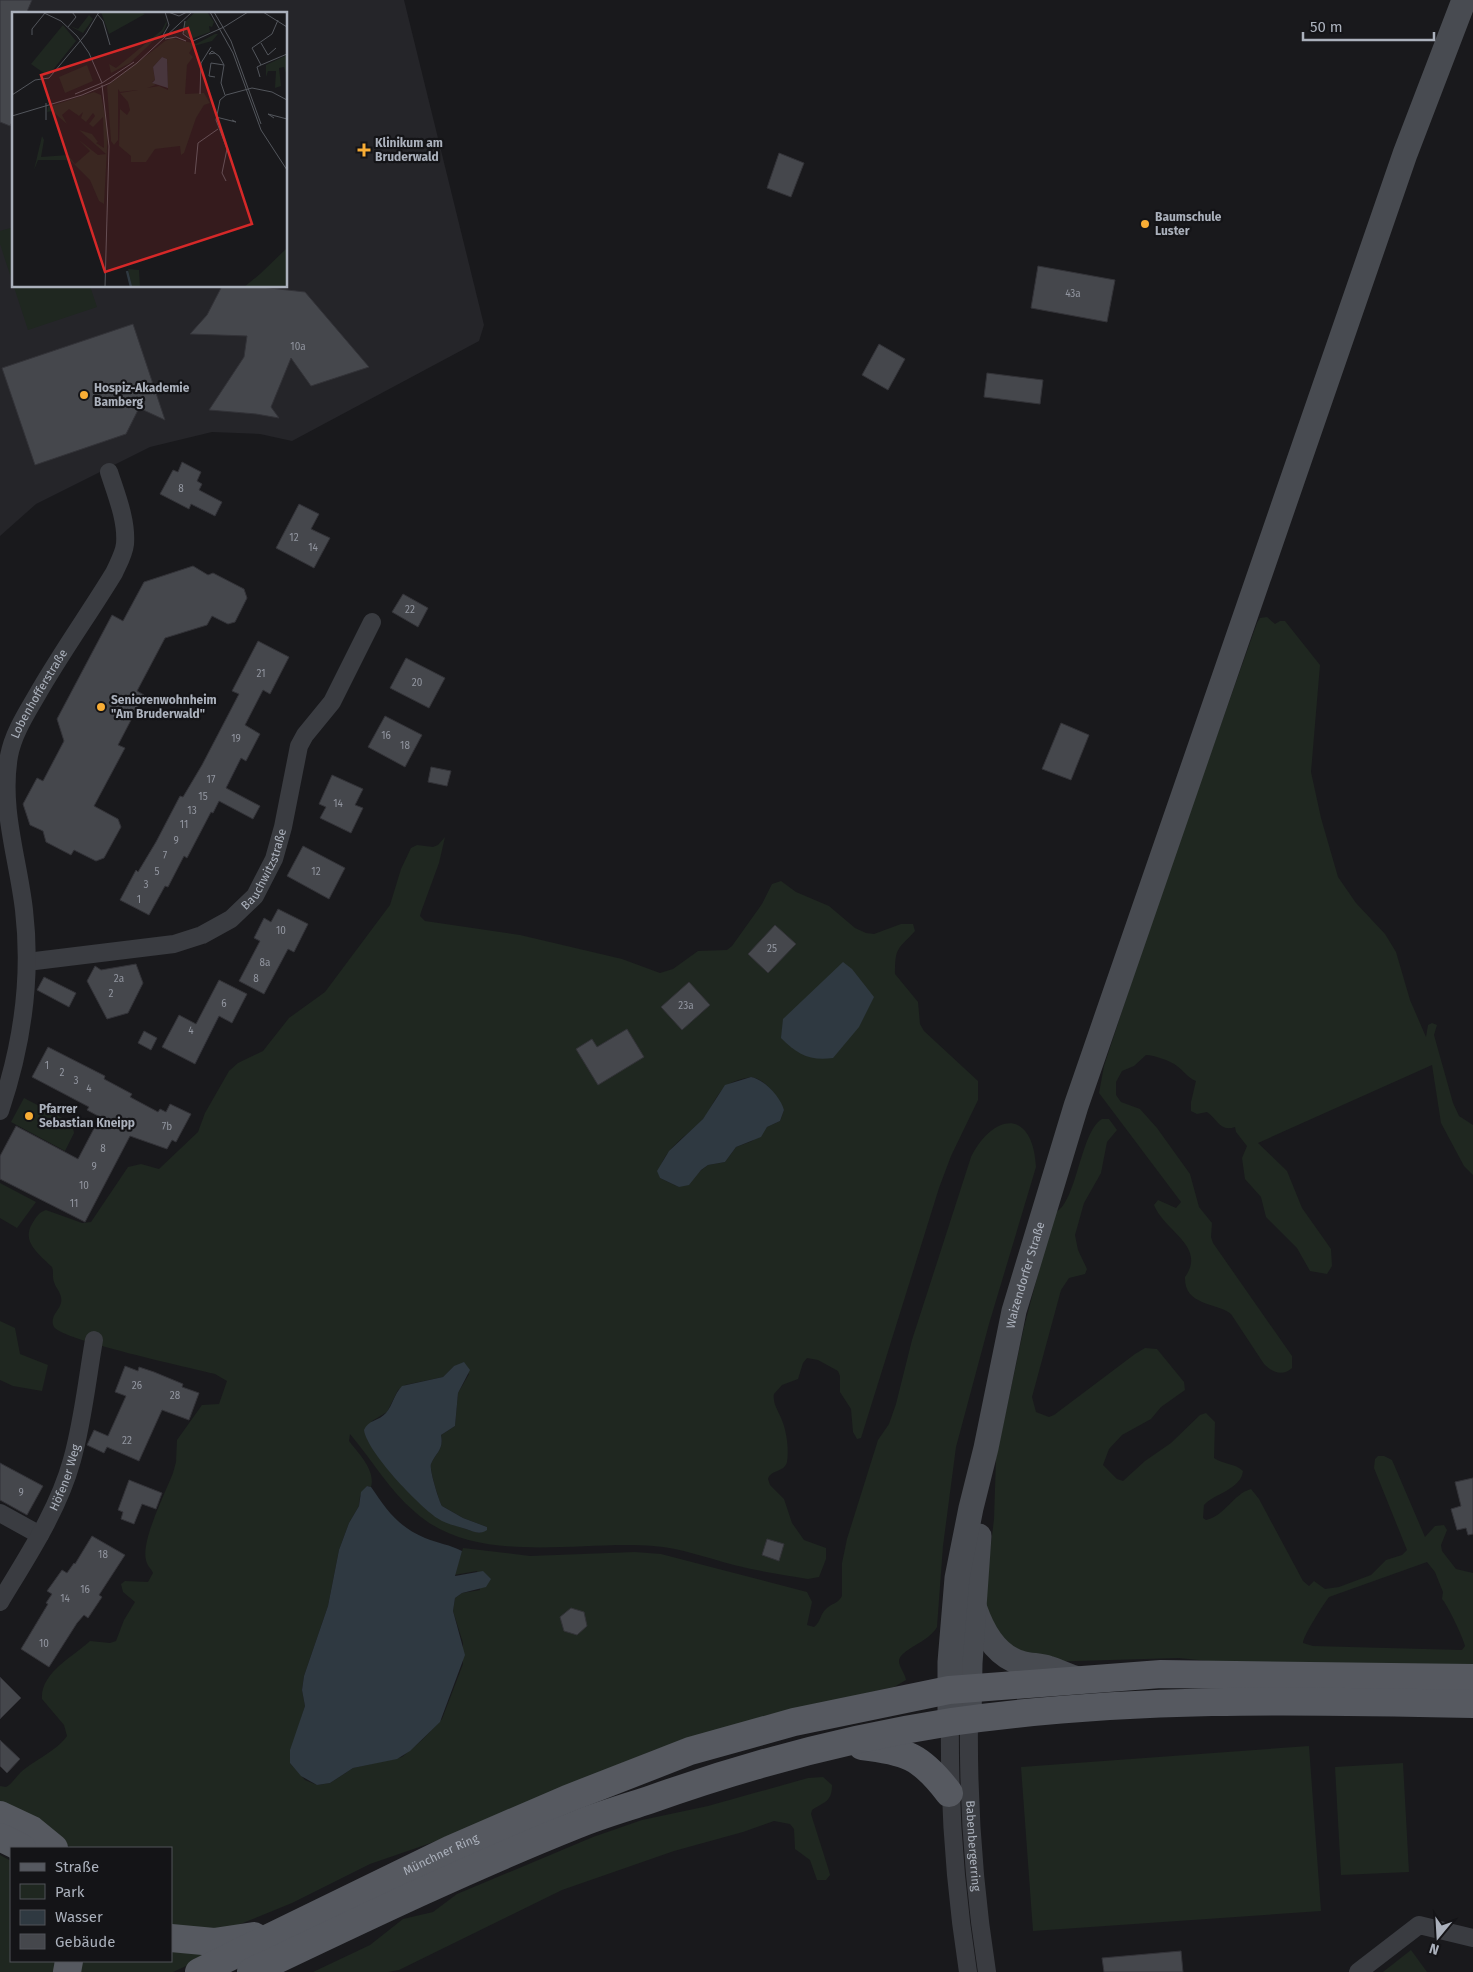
<svg xmlns="http://www.w3.org/2000/svg" width="1473" height="1972" viewBox="0 0 1473 1972" font-family="'Fira Sans',sans-serif">
  <style>
    .built { fill: #252529; fill-rule: evenodd }
    .green { fill: #1f2720; fill-rule: evenodd }
    .water { fill: #2f3941 }
    .building { fill: #45474c; stroke: #333338 }
    .lines { fill: none; stroke-linecap: round; stroke-linejoin: round }
    .minor { stroke: #3a3c41; stroke-width: 18 }
    .secondary { stroke: #484b51; stroke-width: 25 }
    .primary { stroke: #565960; stroke-width: 28 }
    .poi-dot { fill: #f8ad35; stroke: #141417; stroke-width: 2 }
    .labels { text-anchor: middle; dominant-baseline: central; stroke-width: 4.5; stroke-linejoin: round; paint-order: stroke }
    .number-label { font-size: 10px; fill: #9296a0 }
    .poi-label { font-size: 12px; font-weight: bold; fill: #abb1bc; stroke: #141417; text-anchor: start }
    .street-label { font-size: 12px; fill: #abb1bc; stroke: #141417 }
    .inset-river { fill: none; stroke: #2f3941; stroke-width: 2.5 }
    .inset-road { fill: none; stroke: #53565c; stroke-width: 1 }
    .view { fill: #d62828; fill-opacity: 0.15; stroke: #d62828; stroke-width: 2.5 }
    .inset-edge { fill: none; stroke: #abb1bc; stroke-width: 2.5 }
  </style>
  <rect width="100%" height="100%" fill="#19191c"/>
  <path class="built" d="M0,0H404L484,325L479,341L292,441L260,434L212,432L150,447L36,504L0,536ZM14,14H286V286H14Z"/>
  <g class="green">
    <polygon points="14,227 14,286 90,286 97,307 28,330 0,244 0,231"/>
    <path d="M1267,617L1275,624L1280,621H1285L1320,665L1311,772L1321,818L1338,877L1356,903L1385,934L1396,952L1410,1000L1426,1037L1428,1025L1432,1023L1437,1025L1434,1035L1453,1103L1459,1116L1473,1125V1175L1464,1166L1441,1123L1432,1065L1258,1143L1287,1171L1302,1208L1331,1249L1332,1266L1327,1274L1310,1271L1297,1248L1266,1217L1261,1197L1245,1179L1242,1158L1247,1146L1236,1132L1235,1127C1220,1132 1218,1120 1207,1112L1197,1114L1191,1111V1102L1196,1081C1188,1078 1184,1071 1177,1066C1171,1061 1154,1055 1146,1055L1134,1066L1122,1071L1116,1082V1095L1121,1102L1140,1109L1157,1128L1190,1174L1199,1207L1212,1223L1211,1237L1213,1243L1292,1356V1368C1282,1377 1272,1372 1264,1364L1231,1314C1215,1302 1184,1306 1185,1277C1207,1246 1164,1231 1154,1205L1158,1200L1176,1208L1181,1202L1099,1093L1104,1066L1161,892L1257,623L1260,618Z"/>
    <path d="M445,837L439,863L421,912L420,916L425,921L520,935L622,959L660,973L673,969L698,951L727,950L732,946L762,904L772,884L781,881L796,892L829,906L855,928L866,933L874,934L901,924H913L915,931C898,950 895,946 895,974L918,1002L920,1024L924,1031L978,1081V1100L951,1156L939,1188L861,1438L857,1439L853,1432L851,1409L840,1392V1376L838,1371L818,1360L807,1358L803,1363L798,1379L782,1385L774,1394C772,1404 780,1413 783,1423C787,1434 789,1451 787,1462C784,1473 771,1469 768,1479L770,1485L784,1499L792,1523L804,1540L826,1548V1559L819,1577L808,1579C783,1575 758,1571 734,1565C707,1558 681,1548 653,1546C579,1540 476,1567 415,1512C389,1490 372,1460 350,1434L349,1441C358,1453 376,1470 371,1487L367,1486L360,1496L359,1506L349,1523L339,1550L328,1606L304,1676L302,1690L305,1706L297,1732L290,1763L305,1780L317,1785L330,1783L353,1768L402,1757L422,1740L442,1719L463,1664V1643L453,1611L455,1598L462,1593L480,1590L477,1571L454,1575L463,1548L530,1556L635,1552L661,1554L807,1592L812,1602L807,1625L814,1627C821,1622 820,1614 826,1609C832,1603 838,1604 842,1596V1563L847,1539L878,1440L889,1424L896,1404L912,1340L971,1157C994,1112 1033,1109 1036,1167L989,1324L956,1447L943,1546L937,1627C928,1643 900,1649 899,1661C899,1667 905,1673 906,1680L894,1687L768,1715L654,1750L454,1835L370,1864L292,1903L233,1927L219,1929L171,1927V1848H72L0,1808V1786L6,1787C12,1784 15,1778 20,1773C34,1760 57,1751 67,1736L64,1725L42,1699C40,1673 74,1656 90,1641L110,1643L116,1641L124,1620L135,1602L123,1592L121,1584L125,1581L148,1582L153,1573C151,1568 147,1566 146,1560C141,1540 165,1494 173,1473L176,1462L177,1440L202,1405L219,1404L227,1381L215,1374C191,1368 62,1340 54,1327C49,1317 59,1311 61,1303C63,1294 56,1289 54,1282C52,1277 54,1272 52,1267C40,1255 21,1242 32,1224C36,1217 39,1212 46,1210L82,1223L91,1222L128,1167L141,1164L159,1169L198,1132L205,1113L229,1071L238,1063L263,1051L289,1018L325,992L390,905L401,869L411,848L417,845L433,847L438,845ZM751,1077C766,1079 778,1098 784,1110L780,1121L767,1127L752,1141L736,1147L725,1162L708,1165L679,1187L660,1178C657,1152 688,1136 704,1118C711,1109 715,1097 723,1089C730,1081 742,1079 751,1077ZM454,1366L469,1374L458,1393L455,1426L441,1435C444,1450 436,1452 431,1464C429,1468 439,1501 442,1506L463,1518L487,1527L480,1533C425,1521 397,1481 367,1439L372,1421L387,1412L398,1390L405,1385L443,1377Z"/>
    <polygon points="24,1098 72,1123 74,1133 65,1151 11,1122"/>
    <path d="M1102,1119H1109L1117,1130L1107,1142L1101,1173L1084,1203L1075,1235L1078,1250L1087,1269L1085,1274L1069,1278L1061,1290L1032,1397L1036,1412L1049,1417L1054,1415L1135,1354L1145,1348L1157,1349L1184,1382L1185,1390L1161,1407L1151,1419L1122,1435L1109,1449L1103,1465L1117,1479L1123,1481L1145,1461L1171,1443L1200,1415L1206,1413L1215,1422L1214,1458C1224,1465 1235,1463 1243,1471C1241,1489 1214,1494 1204,1505L1203,1518L1206,1520C1225,1516 1233,1494 1251,1489L1259,1499L1303,1581L1309,1586L1314,1581L1325,1589L1339,1587L1371,1575L1386,1560L1402,1555L1407,1550L1374,1468L1375,1459L1378,1456H1384L1392,1460L1425,1537L1435,1526L1444,1525L1447,1530L1441,1545L1442,1551L1456,1569L1473,1573V1669L1218,1662L1179,1658L1043,1662L1005,1647L984,1603L994,1519L996,1458L1024,1327L1054,1213C1077,1205 1080,1131 1102,1119ZM1427,1562L1435,1572L1443,1592L1442,1599C1447,1604 1463,1637 1465,1646L1462,1650L1313,1646L1303,1643C1303,1636 1323,1605 1329,1597Z"/>
    <polygon points="0,1183 36,1202 17,1228 0,1218"/>
    <polygon points="0,1321 15,1328 20,1354 48,1365 42,1391 13,1386 0,1380"/>
    <polygon points="1309,1746 1321,1911 1033,1931 1021,1767"/>
    <polygon points="1403,1763 1409,1872 1341,1875 1335,1767"/>
    <path d="M823,1777L832,1785C832,1802 824,1802 812,1810L811,1814L829,1871L830,1875L826,1880H817L810,1860L795,1849L794,1829L790,1824L774,1821L743,1832L674,1851L562,1890L399,1970L388,1972H313L370,1945L403,1919L433,1912L457,1894L593,1837L642,1820L708,1806L808,1778Z"/>
    <polygon points="0,1855 11,1861 11,1961 63,1961 60,1972 0,1972"/>
    <polygon points="171,1950 217,1952 173,1972 79,1972 81,1961 171,1961"/>
    <polygon points="1411,1950 1427,1972 1383,1972"/>
  </g>
  <g class="water">
    <path d="M843,962L852,969L874,997L859,1027L833,1058C810,1061 798,1055 781,1038L783,1019Z"/>
    <path d="M751,1077C764,1079 781,1098 784,1110L780,1121L767,1127L761,1137L736,1147L725,1162L708,1165L701,1170L689,1185L679,1187L660,1178L657,1171L669,1151L703,1119L725,1085Z"/>
    <path d="M464,1362L470,1370L458,1393L455,1426L441,1435C444,1450 436,1452 431,1464C429,1469 439,1501 442,1506L463,1518L487,1527V1530C480,1535 474,1532 466,1529C456,1526 446,1524 437,1518C418,1505 367,1452 364,1430C368,1420 379,1421 386,1413C393,1405 394,1394 402,1386L443,1377L454,1366Z"/>
    <path d="M367,1486L371,1487C387,1510 397,1526 425,1538C437,1543 451,1545 462,1551L455,1576L483,1571L491,1579L486,1587L462,1593L455,1598L453,1611L465,1655L440,1722L410,1751L397,1759L353,1768L330,1783L317,1785L301,1776L290,1763V1750L305,1706L302,1690L304,1676L328,1606L339,1550L349,1523L359,1506L361,1492Z"/>
  </g>
  <g class="building">
    <polygon points="0,0 32,0 26,14 14,14 14,118 10,126 0,122"/>
    <polygon points="779,153 804,163 791,197 767,188"/>
    <polygon points="1038,266 1115,280 1107,322 1031,308"/>
    <polygon points="222,286 253,286 305,292 369,367 311,386 291,358 271,407 279,418 256,414 209,410 244,357 247,336 190,334 207,315"/>
    <polygon points="133,324 165,420 139,408 126,434 35,465 2,368"/>
    <polygon points="879,344 905,359 888,390 862,375"/>
    <polygon points="987,373 1043,380 1040,404 984,397"/>
    <polygon points="182,462 201,472 197,481 202,484 199,490 222,502 215,516 191,504 189,509 160,494 173,470 178,472"/>
    <polygon points="299,504 319,514 311,529 330,538 314,568 276,548"/>
    <polygon points="193,566 208,575 213,573 244,589 247,598 235,622 228,624 212,616 207,625 165,638 137,691 144,695 118,745 125,748 94,806 118,819 121,827 104,858 96,861 74,850 71,855 46,842 43,831 30,825 23,804 37,778 43,781 64,741 57,719 112,615 123,621 144,582"/>
    <polygon points="403,594 428,608 418,627 392,612"/>
    <polygon points="258,641 289,657 270,694 263,690 245,725 260,734 246,761 241,758 226,788 260,806 253,819 219,801 213,813 211,812 187,858 184,856 168,887 165,886 149,915 120,900 136,870 138,872 156,842 180,796 183,797 202,765 239,694 232,691"/>
    <polygon points="406,658 445,678 429,708 390,688"/>
    <polygon points="385,716 422,735 405,767 368,747"/>
    <polygon points="1061,723 1089,735 1071,780 1042,769"/>
    <polygon points="431,767 451,771 447,786 428,782"/>
    <polygon points="332,775 363,789 355,805 363,808 351,833 320,818 326,807 319,804"/>
    <polygon points="303,846 345,868 329,899 287,876"/>
    <polygon points="278,909 308,924 294,952 288,949 264,994 239,981 260,941 254,938 264,918 271,922"/>
    <polygon points="775,925 796,944 768,973 748,954"/>
    <polygon points="136,964 143,983 128,1013 107,1019 87,981 95,966 101,970"/>
    <polygon points="44,977 76,993 69,1007 37,990"/>
    <polygon points="219,980 247,994 232,1023 219,1016 195,1064 162,1047 179,1015 196,1024"/>
    <polygon points="689,982 710,1005 682,1030 661,1007"/>
    <polygon points="627,1029 644,1057 598,1085 576,1049 592,1039 597,1047"/>
    <polygon points="144,1031 157,1038 151,1050 138,1043"/>
    <polygon points="48,1047 105,1076 104,1079 132,1094 130,1097 158,1112 160,1109 166,1112 170,1104 191,1114 176,1142 172,1140 167,1149 130,1136 85,1222 0,1179 0,1156 16,1126 78,1159 100,1117 87,1110 89,1107 32,1077"/>
    <polygon points="125,1366 138,1371 139,1367 154,1372 183,1384 182,1387 199,1393 189,1420 162,1410 139,1461 107,1447 104,1453 87,1445 94,1430 108,1436 126,1396 115,1392"/>
    <polygon points="0,1463 43,1486 27,1515 0,1500"/>
    <polygon points="1473,1478 1473,1534 1468,1535 1466,1528 1457,1530 1451,1509 1461,1506 1455,1482"/>
    <polygon points="129,1480 162,1493 156,1509 142,1504 134,1524 121,1519 123,1512 118,1510"/>
    <polygon points="92,1536 125,1555 99,1595 102,1597 88,1618 84,1615 77,1623 49,1667 21,1649 48,1604 46,1603 52,1594 47,1591 62,1570 67,1573 74,1563 75,1564"/>
    <polygon points="767,1539 784,1544 779,1561 762,1555"/>
    <polygon points="571,1608 584,1612 587,1626 577,1635 564,1631 560,1617"/>
    <polygon points="0,1677 21,1698 0,1719"/>
    <polygon points="0,1740 20,1759 7,1773 0,1766"/>
    <polygon points="1181,1951 1183,1972 1104,1972 1102,1958"/>
  </g>
  <g class="lines">
    <g class="minor">
      <path id="s1" d="M27,962L174,944L202,935L231,919L255,896L274,859L283,827L299,746L305,735L332,702L372,622"/>
      <path id="s2" d="M0,1111C22,1046 32,978 24,910C18,858 0,809 9,756C13,734 26,714 37,695C61,653 89,614 114,573C118,564 124,554 125,544C127,520 116,494 109,472"/>
      <polyline points="0,1513 40,1535"/>
      <path id="s3" d="M0,1602C27,1557 58,1511 72,1460C83,1421 87,1380 94,1340"/>
      <path id="s4" d="M969,1720C968,1805 974,1889 987,1972"/>
      <path d="M950,1722C949,1807 955,1889 968,1972"/>
      <polyline points="1358,1972 1419,1925 1473,1938"/>
    </g>
    <g class="secondary">
      <path d="M975,1609C983,1632 996,1656 1021,1663C1030,1666 1040,1665 1048,1668C1058,1671 1068,1676 1078,1679"/>
      <polyline points="969,1720 970,1663 979,1536"/>
      <path id="s5" d="M950,1722V1662L957,1578L971,1508L986,1448L1014,1311L1076,1106L1405,154L1464,0"/>
    </g>
    <g class="primary">
      <path d="M862,1746C906,1751 921,1756 949,1793"/>
      <polyline points="0,1815 32,1830 54,1848"/>
      <polyline points="0,1837 22,1848"/>
      <polyline points="171,1938 214,1942 254,1936"/>
      <polyline points="67,1972 69,1961"/>
      <path id="s6" d="M199,1972L451,1849L567,1799L690,1751L794,1722L949,1690L1161,1674L1473,1678"/>
      <path d="M251,1972C358,1921 466,1869 576,1825C600,1815 625,1808 649,1800C747,1765 848,1738 951,1722C1124,1697 1299,1700 1473,1704"/>
    </g>
  </g>
  <g class="poi-dot">
    <path d="M361.5 142.5h5v5h5v5h-5v5h-5v-5h-5v-5h5z"/>
    <circle cx="1145" cy="224" r="5"/>
    <circle cx="84" cy="395" r="5"/>
    <circle cx="101" cy="707" r="5"/>
    <circle cx="29" cy="1116" r="5"/>
  </g>
  <g class="labels">
    <g class="number-label">
      <text x="1073" y="294">43a</text>
      <text x="298" y="347">10a</text>
      <text x="181" y="489">8</text>
      <text x="294" y="538">12</text>
      <text x="313" y="548">14</text>
      <text x="410" y="610">22</text>
      <text x="261" y="674">21</text>
      <text x="417" y="683">20</text>
      <text x="386" y="736">16</text>
      <text x="236" y="739">19</text>
      <text x="405" y="746">18</text>
      <text x="211" y="780">17</text>
      <text x="203" y="797">15</text>
      <text x="338" y="804">14</text>
      <text x="192" y="811">13</text>
      <text x="184" y="825">11</text>
      <text x="176" y="841">9</text>
      <text x="165" y="856">7</text>
      <text x="157" y="872">5</text>
      <text x="316" y="872">12</text>
      <text x="146" y="885">3</text>
      <text x="139" y="900">1</text>
      <text x="281" y="931">10</text>
      <text x="772" y="949">25</text>
      <text x="265" y="963">8a</text>
      <text x="119" y="979">2a</text>
      <text x="256" y="979">8</text>
      <text x="111" y="994">2</text>
      <text x="224" y="1004">6</text>
      <text x="686" y="1006">23a</text>
      <text x="191" y="1031">4</text>
      <text x="47" y="1066">1</text>
      <text x="62" y="1073">2</text>
      <text x="76" y="1081">3</text>
      <text x="89" y="1089">4</text>
      <text x="167" y="1127">7b</text>
      <text x="103" y="1149">8</text>
      <text x="94" y="1167">9</text>
      <text x="84" y="1186">10</text>
      <text x="74" y="1204">11</text>
      <text x="137" y="1386">26</text>
      <text x="175" y="1396">28</text>
      <text x="127" y="1441">22</text>
      <text x="21" y="1493">9</text>
      <text x="103" y="1555">18</text>
      <text x="85" y="1590">16</text>
      <text x="65" y="1599">14</text>
      <text x="44" y="1644">10</text>
    </g>
    <g class="poi-label">
      <text x="375" y="143">Klinikum am<tspan x="375" dy="14">Bruderwald</tspan></text>
      <text x="1155" y="217">Baumschule<tspan x="1155" dy="14">Luster</tspan></text>
      <text x="94" y="388">Hospiz-Akademie<tspan x="94" dy="14">Bamberg</tspan></text>
      <text x="111" y="700">Seniorenwohnheim<tspan x="111" dy="14">"Am Bruderwald"</tspan></text>
      <text x="39" y="1109">Pfarrer<tspan x="39" dy="14">Sebastian Kneipp</tspan></text>
    </g>
    <g class="street-label">
      <text stroke="none"><textPath href="#s2" startOffset="429">Lobenhofferstraße</textPath></text>
      <text stroke="none"><textPath href="#s1" startOffset="272">Bauchwitzstraße</textPath></text>
      <text stroke="none"><textPath href="#s5" startOffset="455">Waizendorfer Straße</textPath></text>
      <text stroke="none"><textPath href="#s3" startOffset="141">Höfener Weg</textPath></text>
      <text stroke="none"><textPath href="#s4" startOffset="126">Babenbergerring</textPath></text>
      <text stroke="none"><textPath href="#s6" startOffset="269">Münchner Ring</textPath></text>
    </g>
  </g>
  <g transform="translate(12 12)">
    <rect width="275" height="275" fill="#19191c"/>
    <path d="M89,0H128L133,2L97,22ZM149,0L155,11L152,19L118,51L99,61L97,52L104,56L150,18L154,10ZM183,0H195L202,10L200,15L197,14L198,20L179,27L171,20L172,11ZM77,3L81,7L71,21L58,14L66,17ZM51,13L64,29L36,64L19,52ZM203,22H206L200,29L182,34L177,41L181,45L175,53L173,82L192,81L198,91L192,93L184,106L172,141L169,143L168,134L143,137L134,150H119V144L107,134L108,97L115,103L118,98L116,90L108,81L126,78L108,80L106,77V128L102,133L99,129L95,74L153,29L160,26L184,32ZM150,45L155,47L156,78L147,74L135,76L144,73L140,70L143,68L141,55ZM275,43V64L272,55L267,56L269,74L263,76L264,59H256L254,65V53ZM75,53L81,69L53,81L47,65ZM82,80L89,83L96,119L92,192L87,189L78,168L58,148H26L22,158L30,124L32,128L29,145L56,143L63,152L78,139L67,128L86,143L94,142L67,118L80,122L86,130L84,131L92,136L91,105L81,115L77,112L83,104L81,101L74,110L69,106L71,100L67,104L57,97L50,103L55,112L40,99L35,100L36,95ZM275,236V275H232L248,262ZM116,257L127,258L128,275H120Z" fill="#1f2720" fill-rule="evenodd"/>
    <path d="M150,45L155,47L156,76L140,71L143,68L141,55Z" fill="#2f3941"/>
    <path class="inset-river" d="M115,259L119,275"/>
    <path class="inset-road" d="M30,0L49,9L65,24L77,41L90,71M156,0L167,4L175,0M198,0L221,41L249,118L275,158M202,0L219,29L249,112M251,0L275,15M86,3L91,9L98,33M173,9L171,22L181,29L212,15M56,15L64,5L60,0M212,15L236,0M20,23V17L33,1M150,25L157,13L153,0M153,27L164,25L174,29M249,31L256,43L264,36M203,41L197,42L200,39L207,44L212,53L209,71L213,83M249,53L275,42M203,65L197,64L199,51L212,53M248,65L245,55L249,53L240,36L260,22L266,8M90,73L97,134L93,275M63,82L90,71L122,50M188,82L189,51L199,35M0,83L23,68L37,66L74,22L87,0M0,104L70,83L98,71L125,51L180,0M204,105L224,110L220,108M262,106L256,102L275,107M34,108V91M183,162L186,131L206,117M214,169L210,161L215,137L204,108L208,88L214,83L240,76L260,80L275,88"/>
    <path class="view" d="M176,16L240,212L93,260L29,63Z"/>
    <rect width="275" height="275" class="inset-edge"/>
  </g>
  <rect x="10" y="1847" width="162" height="115" fill="#141417" stroke="#505359"/>
  <rect x="20" y="1863" width="25" height="8" fill="#565960" stroke="#505359"/>
  <text x="55" y="1872" font-size="15" fill="#abb1bc">Straße</text>
  <rect x="20" y="1884" width="25" height="15" fill="#1f2720" stroke="#505359"/>
  <text x="55" y="1897" font-size="15" fill="#abb1bc">Park</text>
  <rect x="20" y="1910" width="25" height="15" fill="#2f3941" stroke="#505359"/>
  <text x="55" y="1922" font-size="15" fill="#abb1bc">Wasser</text>
  <rect x="20" y="1934" width="25" height="15" fill="#45474c" stroke="#505359"/>
  <text x="55" y="1947" font-size="15" fill="#abb1bc">Gebäude</text>
  <g transform="translate(1438 1937) rotate(198)" stroke="#141417" stroke-width="4" paint-order="stroke">
  <path d="M0-4L9 19L0 12L-9 19Z" fill="#abb1bc"/>
  <text y="-8" font-size="14" font-weight="bold" text-anchor="middle" fill="#abb1bc">N</text>
  </g>
  <path d="M1303 32v8h131v-8" fill="none" stroke="#abb1bc" stroke-width="2.5"/>
  <text x="1310" y="32" font-size="15" fill="#abb1bc" stroke="#141417" stroke-width="4" paint-order="stroke">50 m</text>
</svg>
